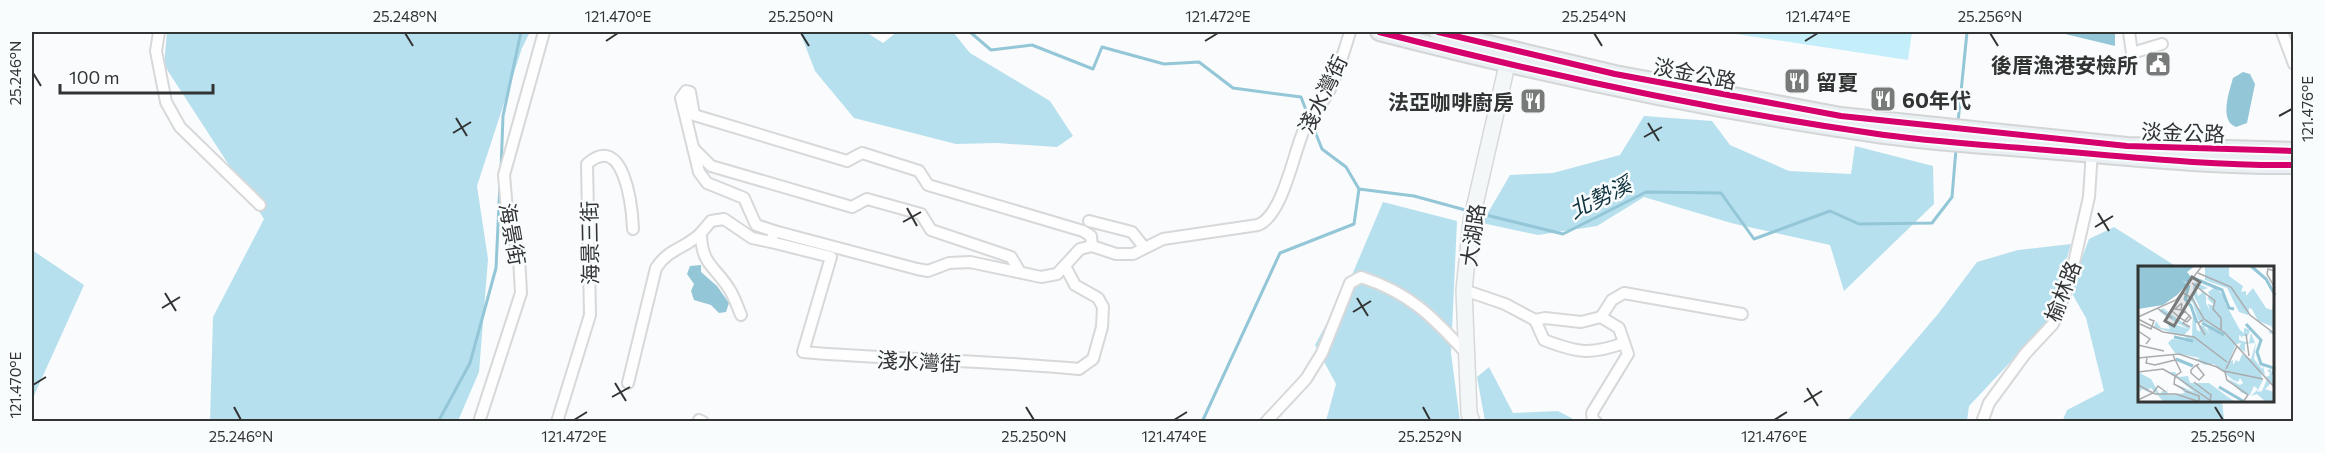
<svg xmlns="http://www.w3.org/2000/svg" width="2325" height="453" viewBox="0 0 2325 453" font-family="Commissioner,'Noto Sans TC',sans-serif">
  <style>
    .green { fill: #c5eefb }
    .forest { fill: #b7e0ee }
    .water { fill: #93c6d7 }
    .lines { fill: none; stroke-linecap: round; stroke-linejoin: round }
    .stream { stroke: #93c6d7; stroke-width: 3 }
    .street-casing { stroke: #d7d8d9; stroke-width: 14 }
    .secondary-casing { stroke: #d7d8d9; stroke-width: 18 }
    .primary-casing { stroke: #d4d5d6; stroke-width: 20 }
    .street { stroke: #fefeff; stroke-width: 10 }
    .secondary { stroke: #f4f7f8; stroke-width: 15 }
    .primary { stroke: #e9eff2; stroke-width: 16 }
    .cycleway-casing { stroke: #f9fcfd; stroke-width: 10 }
    .cycleway { stroke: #d6006c; stroke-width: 6 }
    .ticks { fill: none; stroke: #323434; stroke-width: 2 }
    .labels { text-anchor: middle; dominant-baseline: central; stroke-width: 5; stroke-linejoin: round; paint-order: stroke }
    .poi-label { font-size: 21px; font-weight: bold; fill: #323434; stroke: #f9fcfd; text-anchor: end }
    .street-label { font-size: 21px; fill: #323434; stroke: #f9fcfd }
    .water-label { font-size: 22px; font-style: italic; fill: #0e323d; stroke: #f9fcfd }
    .inset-river { fill: none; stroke: #93c6d7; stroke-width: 3 }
    .inset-road { fill: none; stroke: #aaabac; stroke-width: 1.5 }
    .view { fill: #787a7a; fill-opacity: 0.15; stroke: #787a7a; stroke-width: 3 }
    .inset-edge { fill: none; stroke: #323434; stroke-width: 3 }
    .neatline { fill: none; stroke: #323434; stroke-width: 2 }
    .ticks-label { font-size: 15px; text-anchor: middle; fill: #323434 }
  </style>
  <rect width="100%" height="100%" fill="#fafbfc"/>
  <polygon class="green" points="1723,32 1912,32 1908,60"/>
  <g class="forest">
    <polygon points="167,32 530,32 522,48 477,186 488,259 479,372 458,421 210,421 213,317 264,219 164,65"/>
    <polygon points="800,32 866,32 883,43 897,32 953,32 970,53 1050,101 1073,136 1057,147 997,143 956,144 854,118 815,71"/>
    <polygon points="1644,116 1712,121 1730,145 1789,171 1851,174 1855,146 1933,166 1934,204 1844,291 1830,245 1731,223 1644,197 1597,226 1538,235 1482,223 1510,175 1553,173 1620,155"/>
    <polygon points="1383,202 1457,221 1451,353 1460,421 1326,421 1336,384 1315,345 1349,282"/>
    <polygon points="2114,227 2177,267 2139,267 2139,400 2222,401 2224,419 2226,421 2062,422 2067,410 2104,391 2086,318 2070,290 2089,239"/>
    <polygon points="2071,244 2049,321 1969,406 1967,421 1846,422 1938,314 1977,262 2018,250"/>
    <polygon points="32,250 84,285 32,400"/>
    <polygon points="1489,367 1513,413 1558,411 1577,421 1485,421 1477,377"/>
  </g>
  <g class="water">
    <polygon points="2057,32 2115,32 2115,46"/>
    <path d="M2243,72L2250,74L2255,84L2247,123L2236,127C2219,121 2229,92 2233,78Z"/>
    <polygon points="701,265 701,272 717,286 729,303 726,312 719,313 711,305 694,300 691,291 694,284 687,274 690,266"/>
  </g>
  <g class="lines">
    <g class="stream">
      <polyline points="970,32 991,50 1032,45 1093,69 1102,47 1164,64 1199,62 1233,88 1301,97 1309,118"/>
      <polyline points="1958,122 1967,32"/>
      <polyline points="1312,124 1322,149 1346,167 1359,189"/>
      <polyline points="501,170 503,116 521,32"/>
      <polyline points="1478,213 1563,234 1646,192 1721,193 1754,239 1830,211 1859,224 1932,223 1952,197 1956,149"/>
      <polyline points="438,422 470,363 496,268 500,183"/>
      <polyline points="1202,422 1280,253 1354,224 1359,189 1414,196 1469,211"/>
    </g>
    <g class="street-casing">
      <g id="street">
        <polyline points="159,32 156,51 166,102 180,127 260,205"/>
        <polyline points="2129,32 2132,53 2162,44"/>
        <polyline points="2282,32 2294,64"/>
        <polyline points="693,148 711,166 852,207 867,199 921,214 931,230 1011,257 1020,272"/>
        <polyline points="1089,221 1132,232 1144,247"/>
        <path d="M774,231L917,269L928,271L949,263L970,262L1041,277L1057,274L1080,249L1092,246L1116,254H1133L1163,239L1258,225C1282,216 1293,156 1303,132C1310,118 1320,106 1328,93C1338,74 1344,51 1350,32"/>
        <path d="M1065,266L1075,285L1098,298L1103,307L1102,327L1093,359L1079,369C986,360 895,360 803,352L831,257L771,242L774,231L756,225L744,198L707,183L699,172L681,98L686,91L690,92L694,115L847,161L862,153L919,171L928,185L1083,231L1091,236L1092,246"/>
        <path d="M1464,290L1505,304L1535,320L1544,340C1578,353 1590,355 1624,343"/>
        <path d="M741,315C738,308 735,299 731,292C717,267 701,266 701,233L711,221L724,219L752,238L771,242"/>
        <polyline points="1601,317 1612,300 1624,293 1742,314"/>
        <polyline points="1535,320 1545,318 1581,322 1601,317 1619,328 1628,354 1592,413 1593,421 1596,422"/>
        <path d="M628,383L656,268C669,248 685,249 701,233"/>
        <polyline points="699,420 703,422"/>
        <polyline points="479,422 521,293 519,257 507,210 504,175 544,32"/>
        <path d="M557,422L590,315L587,164C624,131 632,206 633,229"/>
        <path d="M1266,422L1306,379L1322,353L1350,283L1361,277C1410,293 1432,316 1466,353"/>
        <polyline points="1982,422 1989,403 2025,354 2053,324 2070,280 2089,197 2092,150"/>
      </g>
    </g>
    <g class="secondary-casing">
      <polyline id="secondary" points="1472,422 1469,413 1464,290 1471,222 1510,52"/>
    </g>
    <g class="primary-casing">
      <g id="primary">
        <path d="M1379,32C1542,74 1705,109 1871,133C1929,142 1989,145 2047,150C2130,157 2211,166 2294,165"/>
        <polyline points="1438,32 1615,74 1841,116 2127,146 2294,151"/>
      </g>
    </g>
    <use href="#street" class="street"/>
    <use href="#secondary" class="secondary"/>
    <use href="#primary" class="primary"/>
    <g class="cycleway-casing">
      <g id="cycleway">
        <path d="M1379,32C1542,74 1705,109 1871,133C1929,142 1989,145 2047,150C2130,157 2211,166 2294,165"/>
        <polyline points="1438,32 1615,74 1841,116 2127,146 2294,151"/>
      </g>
    </g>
    <use href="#cycleway" class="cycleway"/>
  </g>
  <path class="ticks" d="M405,33L413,46M801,33L809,46M1594,33L1602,46M1990,33L1998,46M606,41L618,33M1205,41L1218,33M1805,41L1818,33M33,73L41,86M2279,116L2292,109M456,118L467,136M1648,123L1659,141M453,133L471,122M1644,137L1662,127M907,208L917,226M2098,213L2109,231M903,222L921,212M2095,227L2113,216M165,293L176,311M1357,298L1368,316M162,308L180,297M1353,312L1371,301M615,383L626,401M33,385L46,377M1807,388L1818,406M612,397L630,387M1804,402L1822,391M234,407L241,420M1026,407L1034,420M1423,407L1430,420M2215,407L2223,420M574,420L587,412M1174,420L1187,412M1774,420L1787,412"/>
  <defs>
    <g id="civic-square" transform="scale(1.35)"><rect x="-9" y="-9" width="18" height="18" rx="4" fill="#787a7a" stroke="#f9fcfd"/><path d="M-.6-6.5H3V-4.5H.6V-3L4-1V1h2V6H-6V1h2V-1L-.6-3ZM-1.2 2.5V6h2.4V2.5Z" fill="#fff"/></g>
    <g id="restaurant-square" transform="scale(1.35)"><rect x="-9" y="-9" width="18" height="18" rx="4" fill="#787a7a" stroke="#f9fcfd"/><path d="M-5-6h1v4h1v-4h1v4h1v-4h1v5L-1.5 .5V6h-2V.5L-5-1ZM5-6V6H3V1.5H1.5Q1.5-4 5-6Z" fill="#fff"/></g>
  </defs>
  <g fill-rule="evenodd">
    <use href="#civic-square" x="2158" y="64"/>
    <use href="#restaurant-square" x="1797" y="81"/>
    <use href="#restaurant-square" x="1883" y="99"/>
    <use href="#restaurant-square" x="1533" y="101"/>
  </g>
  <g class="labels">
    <g class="poi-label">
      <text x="2138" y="64">後厝漁港安檢所</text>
      <text x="1816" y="81" text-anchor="start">留夏</text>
      <text x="1902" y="99" text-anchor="start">60年代</text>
      <text x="1514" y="101">法亞咖啡廚房</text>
    </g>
    <g class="street-label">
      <text transform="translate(1695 73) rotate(11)">淡金公路</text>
      <text transform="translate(1322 94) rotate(-64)">淺水灣街</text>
      <text transform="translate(2183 132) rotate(2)">淡金公路</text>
      <text transform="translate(513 234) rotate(80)">海景街</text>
      <text transform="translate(1472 235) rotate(-82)">大湖路</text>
      <text transform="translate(589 243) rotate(-91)">海景三街</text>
      <text transform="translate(2062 291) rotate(-69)">榆林路</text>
      <text transform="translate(919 361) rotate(3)">淺水灣街</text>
    </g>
    <g class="water-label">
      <text transform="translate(1600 197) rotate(-26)">北勢溪</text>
    </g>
  </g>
  <g transform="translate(2138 266)">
    <rect width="136" height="136" fill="#fafbfc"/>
    <path d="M67,0L91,1V10L105,20L103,26L108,25V30L115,22L128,42L134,44V38L136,48V69L130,66L135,64L133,60L120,55L114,43L111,42L110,49L101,46L89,22L67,14ZM57,16L70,22L64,24L57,19L60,30L64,27L62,24L68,27V37L72,45L70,38L77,40L69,32L72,30L70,26L77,21L87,31V37L102,64L106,67V62L110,63L112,65L109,71L108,65V70H104L106,73L101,69V74L111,77L113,67L117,77L107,78V86L101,82L103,77L98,78L91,96L95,94V99L98,94L101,96L104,88L113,93L118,76L116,93L124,103L125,100L127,109L122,105L125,114L119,126L124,125L130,111L128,114L127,111L131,110L132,107L129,104L133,103L136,120L133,117L127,123L136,126V136H128L119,128L113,130L120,123L116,120L112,129L104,127L90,113L102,119L105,117L102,112L100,116L95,114L76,98L67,99L57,94L62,92L37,87L30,77L34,73L49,75L48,71L16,61L18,55L23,62L32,63L30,59L33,57L50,63L27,50L21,45L25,42L51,61L52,63L45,70H54L55,44L59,64L62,66L61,59L66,60L72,69L69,63L72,59L60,54L55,37L47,31L55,30L59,40L63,44L56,30L55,20ZM0,106L13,113L22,129L24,125L29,126V121L30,129L47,127L40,119L56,126L32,106H37L41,111L50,110L52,117H71L97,136H26L13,122L9,124L14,128L4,123L2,126Z" fill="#b7e0ee"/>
    <path d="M0,0H57L49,6L53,11L49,17L44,14L49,18L39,29L25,39L0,43Z" fill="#93c6d7"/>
    <path class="inset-river" d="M113,0L128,13L137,29M53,11L84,24L91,42L96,43M51,19L47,33L53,40L59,57M64,57L86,69M108,58L123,74L119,86L123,98L136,102L135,109M36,71L55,75M38,93L55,100M81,121L105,135"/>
    <path class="inset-road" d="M106,0H134M137,5L130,3L129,8L137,22M60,7L93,21L112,49L137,68M54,17L77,35L75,43L83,52V65M45,27L54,32L66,53L87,67L137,122M44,37L37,43L43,44L44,38M19,42L34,52M34,45L42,52L49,56L53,52L47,45L41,51M0,51L38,34L64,0M0,53L25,66L56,71L89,96M65,54L60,57L67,69M2,58L13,63L16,55L11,53M52,61L45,57L52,49M0,65L12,73L8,78M108,68L111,90M0,79L26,85M35,89L43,106L37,110M0,92L41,88L79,101L87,106L89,114L110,129L105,136M9,92L8,97L17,99L37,94M58,99L66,109L61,114L53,107V104L57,100L61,98M88,103L99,80M86,105L125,113M0,106L25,103L37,110L36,118L47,124M37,110L73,135M56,116L73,129L72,136M0,119L17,128H38L62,136M47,125L61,130V135M0,134L15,127L20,120L28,126"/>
    <path class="view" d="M54,11L62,16L36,60L27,55Z"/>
    <rect width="136" height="136" class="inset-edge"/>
  </g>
  <rect width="2325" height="453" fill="none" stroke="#f9fcfd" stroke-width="66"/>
  <path d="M60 84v9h153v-9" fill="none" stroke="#323434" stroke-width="3"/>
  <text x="69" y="84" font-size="18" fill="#323434" stroke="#f9fcfd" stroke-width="4.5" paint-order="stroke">100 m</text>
  <rect x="33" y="33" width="2259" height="387" class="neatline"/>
  <g class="ticks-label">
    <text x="405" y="22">25.248°N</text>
    <text x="618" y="22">121.470°E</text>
    <text x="801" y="22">25.250°N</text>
    <text x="1218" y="22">121.472°E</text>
    <text x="1594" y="22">25.254°N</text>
    <text x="1818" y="22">121.474°E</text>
    <text x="1990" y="22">25.256°N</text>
    <text transform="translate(16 73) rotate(-90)" y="5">25.246°N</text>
    <text transform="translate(2308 109) rotate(-90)" y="5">121.476°E</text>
    <text transform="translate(16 385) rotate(-90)" y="5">121.470°E</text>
    <text x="241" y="442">25.246°N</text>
    <text x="574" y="442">121.472°E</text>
    <text x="1034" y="442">25.250°N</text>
    <text x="1174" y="442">121.474°E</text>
    <text x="1430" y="442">25.252°N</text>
    <text x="1774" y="442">121.476°E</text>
    <text x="2223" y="442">25.256°N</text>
  </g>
</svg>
